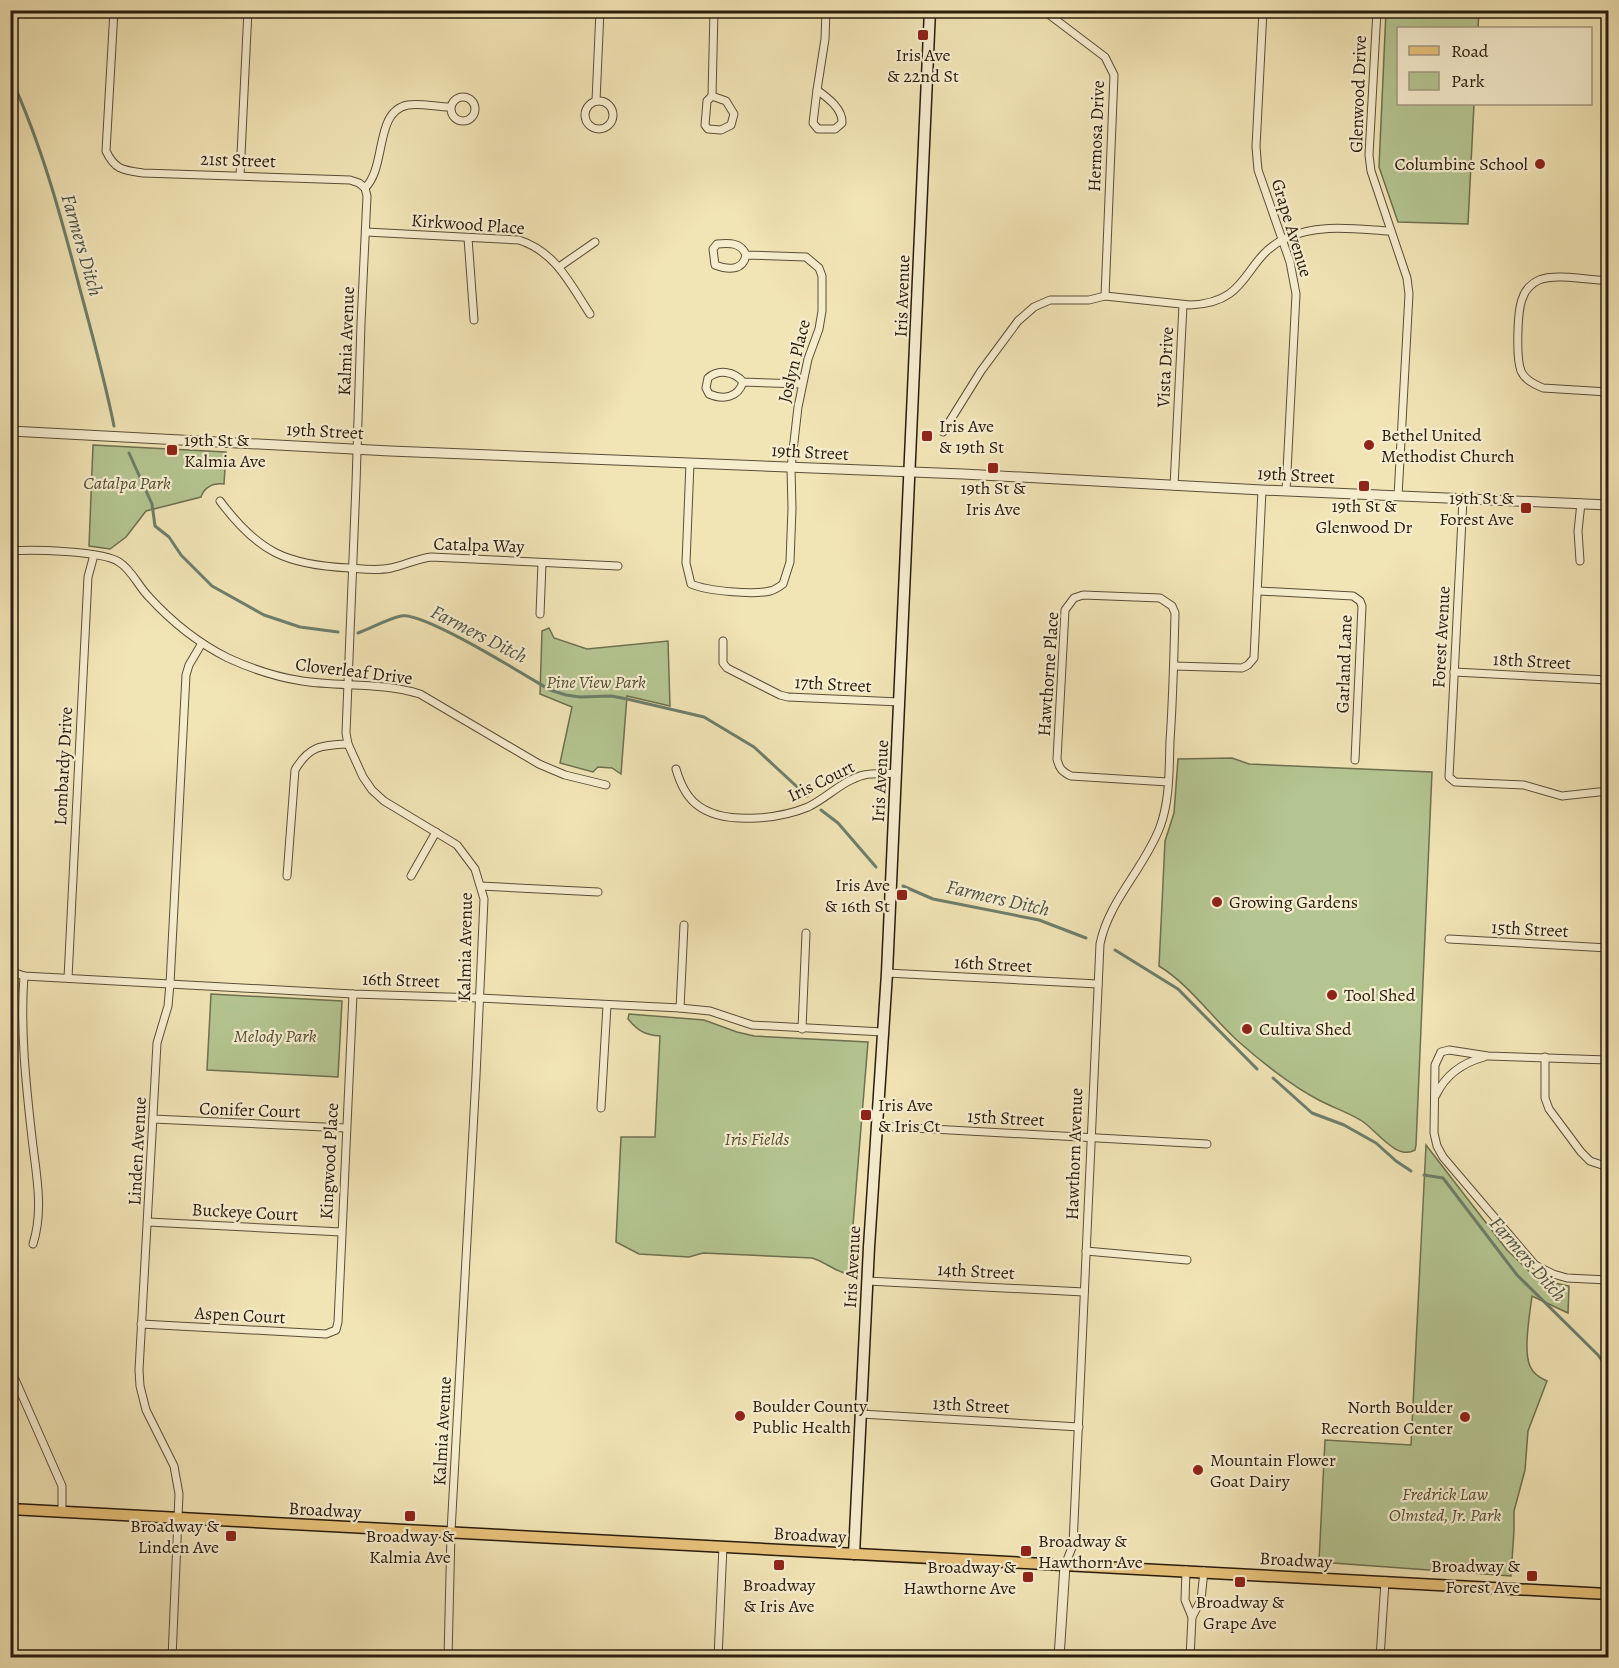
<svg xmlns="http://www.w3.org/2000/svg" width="1619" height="1668" viewBox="0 0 1619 1668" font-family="Alegreya,serif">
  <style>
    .green { fill: #b4c591; stroke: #6e7050; stroke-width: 1.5 }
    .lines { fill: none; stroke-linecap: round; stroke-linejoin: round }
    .stream { stroke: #6d7e6c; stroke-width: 3 }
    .minor-casing { stroke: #5a4e38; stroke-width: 9 }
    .tertiary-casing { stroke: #5a4e38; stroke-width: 11 }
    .secondary-casing { stroke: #281c0e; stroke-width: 13 }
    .primary-casing { stroke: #281c0e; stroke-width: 13 }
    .minor { stroke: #f6edcf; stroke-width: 7 }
    .tertiary { stroke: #f6edcf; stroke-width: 9 }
    .secondary { stroke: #f6edcf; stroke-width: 10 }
    .primary { stroke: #e8c27a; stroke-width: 10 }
    .poi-dot { fill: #8f2418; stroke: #f6edcf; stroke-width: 2 }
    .labels { text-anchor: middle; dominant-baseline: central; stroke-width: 4.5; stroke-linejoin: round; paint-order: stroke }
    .poi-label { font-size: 18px; fill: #281c0e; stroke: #f6edcf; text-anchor: start }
    .street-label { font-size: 18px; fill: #281c0e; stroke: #f6edcf }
    .park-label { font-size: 18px; font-style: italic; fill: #524f35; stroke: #f6edcf }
    .water-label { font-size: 20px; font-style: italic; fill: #505545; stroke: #f6edcf }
  </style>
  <rect width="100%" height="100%" fill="#f1e4b5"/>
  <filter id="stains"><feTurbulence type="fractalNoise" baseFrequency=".00333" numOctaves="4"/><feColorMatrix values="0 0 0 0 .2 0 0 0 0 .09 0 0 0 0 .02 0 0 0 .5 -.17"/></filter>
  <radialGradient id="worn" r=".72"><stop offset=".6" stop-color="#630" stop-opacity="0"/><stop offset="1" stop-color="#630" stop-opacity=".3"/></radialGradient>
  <g class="green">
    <polygon points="1386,11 1479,11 1478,28 1398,28 1398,104 1474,104 1468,224 1398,222 1379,167"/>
    <path d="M93,445L226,452L224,484C214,483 205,486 201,497L146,511L126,537L110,549L89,546Z"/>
    <polygon points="549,628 554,638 587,649 668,641 670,706 627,696 621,774 612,768 598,767 593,772 560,763 572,707 540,694 542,631"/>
    <path d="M1232,758L1249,764L1432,772L1416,1145L1415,1150C1397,1161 1377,1131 1362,1121C1348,1112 1331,1107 1317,1099C1292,1086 1259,1060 1239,1042C1211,1017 1190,985 1159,966L1165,841L1174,813L1178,759Z"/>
    <polygon points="211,994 342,1001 338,1077 207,1070"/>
    <path d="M629,1014L704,1020L737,1032L754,1036L868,1042L849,1274C835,1272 826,1262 812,1258L703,1253L689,1257L639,1254L616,1242L621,1137H655L660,1036C645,1035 638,1031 628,1019Z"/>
    <path d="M1426,1145L1507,1250L1531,1273L1550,1282L1569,1286L1568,1313L1532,1296C1530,1312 1523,1351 1530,1366C1533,1374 1540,1378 1547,1381L1528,1431L1525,1470L1514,1511V1530L1511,1576L1319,1562L1325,1440L1411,1445Z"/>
  </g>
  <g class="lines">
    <g class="stream">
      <path d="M10,76C42,145 62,220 81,293C93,337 105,381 114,426"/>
      <polyline points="129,453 152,504 155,526 169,537 181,555 212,586 264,615 300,627 338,632"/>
      <path d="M358,633C372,628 387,619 401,616C423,611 526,676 550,690L566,695L580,697L611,696L627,699L704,717L754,747L807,796"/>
      <polyline points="821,810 838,823 876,867"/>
      <polyline points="903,886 933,899 1039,920 1086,938"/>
      <polyline points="1115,950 1178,989 1257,1069"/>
      <polyline points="1273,1078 1312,1113 1344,1125 1376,1143 1396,1161 1411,1171"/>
      <polyline points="1424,1175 1443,1178 1517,1275 1598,1355 1608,1369"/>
    </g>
    <g class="minor-casing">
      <g id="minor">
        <path d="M114,10L106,151C115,170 123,170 143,173L350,180L359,183L365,188"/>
        <polyline points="1043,10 1105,57 1114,75 1105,296"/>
        <polyline points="1263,10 1256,147 1258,170 1290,262 1296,294 1286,491"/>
        <polyline points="1377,10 1369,155 1371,171 1407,278 1409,294 1398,496"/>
        <path d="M817,90C828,98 843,109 842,123L835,129H818L813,123Z"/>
        <polyline points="817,90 825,39 826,10"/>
        <polygon points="712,96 726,101 734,114 731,125 721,130 708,129 705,125 707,101"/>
        <polyline points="712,96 714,10"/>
        <circle cx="463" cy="109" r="12"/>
        <polyline points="596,101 600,10"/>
        <circle cx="599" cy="115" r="14"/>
        <polyline points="240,175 248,10"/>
        <polyline points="365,188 367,196 361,323 356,484 346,733 348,744 363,777 372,790 384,801 457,845 475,869 484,899 476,1076 451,1532 448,1658"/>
        <path d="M365,188C387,167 374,111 408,105C421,103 437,107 450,107"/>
        <path d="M366,232L519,240C556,252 570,284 590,314"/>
        <polyline points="468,238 474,320"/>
        <polyline points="559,267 595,242"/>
        <path d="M1608,281C1590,280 1555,273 1539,280C1532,283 1525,290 1523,297C1517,309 1516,358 1521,371C1525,380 1534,384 1543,388L1608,392"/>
        <path d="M743,382C738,398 723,400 709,394L706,388L708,378C718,369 734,371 743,382L801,384"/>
        <path d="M943,432L981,371L1018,321L1034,307L1050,300H1089L1105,296L1190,305C1251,303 1242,260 1284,239C1317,223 1355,229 1390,231"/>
        <path d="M690,463L686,563L691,584C707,591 753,595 770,591C775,590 779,587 783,584L790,562L792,508L791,468L798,407L808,359L819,329L822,311V276L819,268L806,257L746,255C741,242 729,243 717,244L713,249L715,265C728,270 743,271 746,255"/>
        <polyline points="1174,486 1183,305"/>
        <polyline points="1463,499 1449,777 1455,782 1524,785 1562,796 1608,791"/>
        <path d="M220,501C258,552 286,565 349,568C363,569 377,571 391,568C405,565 416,559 431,557L618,566"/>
        <path d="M10,551C31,549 103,551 119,562C132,570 138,586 149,597C171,621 198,643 228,658C252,669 276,677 302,681C341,687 382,682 420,694L539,764L565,775L606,785"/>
        <polyline points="1580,561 1578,531 1581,503"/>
        <polyline points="1259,591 1353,596 1360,601 1362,606 1355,760"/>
        <polyline points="540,614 542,563"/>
        <polyline points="723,641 723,663 727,668 780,695 788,697 900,702"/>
        <polyline points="1174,666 1242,668 1248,665 1254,658 1262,490"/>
        <polyline points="1454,672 1608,680"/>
        <path d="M676,769C680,783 685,795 696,804C722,826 779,819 808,807C827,798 843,780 864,775C874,773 886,774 896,773"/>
        <path d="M287,876L295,770C309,746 321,745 348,744"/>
        <polyline points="411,876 436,832"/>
        <polyline points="481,886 598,892"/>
        <polyline points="1449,939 1608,948"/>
        <polyline points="10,971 24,976 353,994 479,998 680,1008 710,1011 752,1025 883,1032"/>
        <polyline points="887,973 1098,984"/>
        <path d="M24,976C20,1030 26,1085 32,1138C36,1174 44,1209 33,1244"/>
        <polyline points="68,978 88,577 94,555"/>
        <polyline points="680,1008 684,925"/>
        <polyline points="802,1029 806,933"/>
        <polyline points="1545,1057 1545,1098 1549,1109 1581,1152 1590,1161 1608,1167"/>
        <polyline points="1608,1060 1488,1056 1449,1050 1441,1052 1435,1065 1434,1133 1437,1146 1443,1157 1535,1265 1553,1274 1567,1278 1608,1280"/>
        <path d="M1436,1095C1446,1074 1462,1063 1484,1057"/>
        <polyline points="601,1108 607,1005"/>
        <polyline points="153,1119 346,1128"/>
        <polyline points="877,1126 1207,1144"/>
        <polyline points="148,1222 341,1232"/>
        <polyline points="1086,1251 1187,1260"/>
        <polyline points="867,1281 1084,1292"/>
        <polyline points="141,1324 326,1334 336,1330 338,1322 353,994"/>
        <polyline points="10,1368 62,1486 62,1511"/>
        <polyline points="861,1414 1079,1427"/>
        <path d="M1065,1565L1073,1545L1100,944C1109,900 1144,869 1160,827C1170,800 1169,769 1170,741C1173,698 1174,656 1175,613L1172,606L1160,598L1083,595L1074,598L1065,610L1057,759C1059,768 1062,772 1071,776L1168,782"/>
        <polyline points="1186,1570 1185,1600 1192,1617"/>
        <polyline points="172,1658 179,1494 174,1466 146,1410 140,1386 139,1370 157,1043 168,1006 170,984 186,675 189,665 202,643"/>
        <polyline points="718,1658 723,1546"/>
        <polyline points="1190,1658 1192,1617 1201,1600 1204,1571"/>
        <polyline points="1380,1658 1385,1581"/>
      </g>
    </g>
    <g class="tertiary-casing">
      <g id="tertiary">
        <polyline points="10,431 390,451 963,474 1262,490 1608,505"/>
        <polyline points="1059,1658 1065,1565"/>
      </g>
    </g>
    <g class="secondary-casing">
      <polyline id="secondary" points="854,1554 869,1247 887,973 930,10"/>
    </g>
    <g class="primary-casing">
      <polyline id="primary" points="10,1509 1608,1594"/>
    </g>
    <use href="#minor" class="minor"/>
    <use href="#tertiary" class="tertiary"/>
    <use href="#secondary" class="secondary"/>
    <use href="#primary" class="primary"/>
  </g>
  <g class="poi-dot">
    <rect x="917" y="29" width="12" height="12" rx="3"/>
    <circle cx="1540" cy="164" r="6"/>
    <rect x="921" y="430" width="12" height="12" rx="3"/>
    <circle cx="1369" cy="445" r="6"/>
    <rect x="166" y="444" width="12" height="12" rx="3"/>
    <rect x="987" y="462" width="12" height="12" rx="3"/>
    <rect x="1358" y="480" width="12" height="12" rx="3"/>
    <rect x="1520" y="502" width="12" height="12" rx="3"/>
    <rect x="896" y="889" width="12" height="12" rx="3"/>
    <circle cx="1217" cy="902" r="6"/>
    <circle cx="1332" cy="995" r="6"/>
    <circle cx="1247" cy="1029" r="6"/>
    <rect x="860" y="1109" width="12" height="12" rx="3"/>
    <circle cx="740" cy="1416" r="6"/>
    <circle cx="1465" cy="1417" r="6"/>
    <circle cx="1198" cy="1470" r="6"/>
    <rect x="404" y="1510" width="12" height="12" rx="3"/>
    <rect x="225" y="1530" width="12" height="12" rx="3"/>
    <rect x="1020" y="1545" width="12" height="12" rx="3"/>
    <rect x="773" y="1559" width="12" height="12" rx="3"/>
    <rect x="1526" y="1570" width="12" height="12" rx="3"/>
    <rect x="1022" y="1571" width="12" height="12" rx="3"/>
    <rect x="1234" y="1576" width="12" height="12" rx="3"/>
  </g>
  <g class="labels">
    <g class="poi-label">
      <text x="923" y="55" text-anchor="middle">Iris Ave<tspan x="923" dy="21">&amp; 22nd St</tspan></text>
      <text x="1528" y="164" text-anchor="end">Columbine School</text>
      <text x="939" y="426">Iris Ave<tspan x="939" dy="21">&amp; 19th St</tspan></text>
      <text x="1381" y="435">Bethel United<tspan x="1381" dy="21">Methodist Church</tspan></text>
      <text x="184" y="440">19th St &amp;<tspan x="184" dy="21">Kalmia Ave</tspan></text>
      <text x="993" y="488" text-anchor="middle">19th St &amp;<tspan x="993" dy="21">Iris Ave</tspan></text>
      <text x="1514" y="498" text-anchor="end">19th St &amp;<tspan x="1514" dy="21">Forest Ave</tspan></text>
      <text x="1364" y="506" text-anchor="middle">19th St &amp;<tspan x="1364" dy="21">Glenwood Dr</tspan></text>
      <text x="890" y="885" text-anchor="end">Iris Ave<tspan x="890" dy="21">&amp; 16th St</tspan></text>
      <text x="1229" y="902">Growing Gardens</text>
      <text x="1344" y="995">Tool Shed</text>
      <text x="1259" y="1029">Cultiva Shed</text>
      <text x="878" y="1105">Iris Ave<tspan x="878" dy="21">&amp; Iris Ct</tspan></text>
      <text x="752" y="1406">Boulder County<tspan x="752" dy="21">Public Health</tspan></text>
      <text x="1453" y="1407" text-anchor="end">North Boulder<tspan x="1453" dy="21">Recreation Center</tspan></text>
      <text x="1210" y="1460">Mountain Flower<tspan x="1210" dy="21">Goat Dairy</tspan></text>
      <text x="219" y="1526" text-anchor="end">Broadway &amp;<tspan x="219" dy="21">Linden Ave</tspan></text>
      <text x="410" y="1536" text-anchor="middle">Broadway &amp;<tspan x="410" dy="21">Kalmia Ave</tspan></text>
      <text x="1038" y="1541">Broadway &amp;<tspan x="1038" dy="21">Hawthorn Ave</tspan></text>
      <text x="1520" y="1566" text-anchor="end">Broadway &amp;<tspan x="1520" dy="21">Forest Ave</tspan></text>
      <text x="1016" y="1567" text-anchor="end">Broadway &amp;<tspan x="1016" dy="21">Hawthorne Ave</tspan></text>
      <text x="779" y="1585" text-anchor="middle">Broadway<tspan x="779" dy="21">&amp; Iris Ave</tspan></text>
      <text x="1240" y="1602" text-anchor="middle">Broadway &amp;<tspan x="1240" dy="21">Grape Ave</tspan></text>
    </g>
    <g class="street-label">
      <text transform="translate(1358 94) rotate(-88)">Glenwood Drive</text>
      <text transform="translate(1096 136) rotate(-88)">Hermosa Drive</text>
      <text transform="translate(238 160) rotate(2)">21st Street</text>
      <text transform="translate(468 224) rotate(4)">Kirkwood Place</text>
      <text transform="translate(1292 228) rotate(73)">Grape Avenue</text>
      <text transform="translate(902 296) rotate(-88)">Iris Avenue</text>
      <text transform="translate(346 341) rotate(-88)">Kalmia Avenue</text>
      <text transform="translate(794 361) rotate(-76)">Joslyn Place</text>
      <text transform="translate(1165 367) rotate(-87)">Vista Drive</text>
      <text transform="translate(325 431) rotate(3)">19th Street</text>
      <text transform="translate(810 452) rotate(3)">19th Street</text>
      <text transform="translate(1296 475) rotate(3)">19th Street</text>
      <text transform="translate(479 545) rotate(2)">Catalpa Way</text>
      <text transform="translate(1441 637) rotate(-87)">Forest Avenue</text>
      <text transform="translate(1532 661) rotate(3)">18th Street</text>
      <text transform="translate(1344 664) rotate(-88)">Garland Lane</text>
      <text transform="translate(354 671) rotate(7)">Cloverleaf Drive</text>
      <text transform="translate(1048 674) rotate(-86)">Hawthorne Place</text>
      <text transform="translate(833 684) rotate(3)">17th Street</text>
      <text transform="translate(63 766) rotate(-87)">Lombardy Drive</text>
      <text transform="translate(821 781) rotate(-26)">Iris Court</text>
      <text transform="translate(880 781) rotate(-87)">Iris Avenue</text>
      <text transform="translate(1530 929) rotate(3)">15th Street</text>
      <text transform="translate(465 947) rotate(-89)">Kalmia Avenue</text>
      <text transform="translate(993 964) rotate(3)">16th Street</text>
      <text transform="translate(401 980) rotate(2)">16th Street</text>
      <text transform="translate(250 1110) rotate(2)">Conifer Court</text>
      <text transform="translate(1006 1118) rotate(3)">15th Street</text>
      <text transform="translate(137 1151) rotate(-87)">Linden Avenue</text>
      <text transform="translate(1074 1154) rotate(-88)">Hawthorn Avenue</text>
      <text transform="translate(329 1161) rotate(-87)">Kingwood Place</text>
      <text transform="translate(245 1212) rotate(3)">Buckeye Court</text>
      <text transform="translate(852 1267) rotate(-87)">Iris Avenue</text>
      <text transform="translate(976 1271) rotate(3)">14th Street</text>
      <text transform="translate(240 1315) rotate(3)">Aspen Court</text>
      <text transform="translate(971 1405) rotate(3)">13th Street</text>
      <text transform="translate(442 1431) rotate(-87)">Kalmia Avenue</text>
      <text transform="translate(325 1510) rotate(3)">Broadway</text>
      <text transform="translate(810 1535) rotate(3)">Broadway</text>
      <text transform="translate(1296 1560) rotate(3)">Broadway</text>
    </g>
    <g class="park-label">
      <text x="127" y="483">Catalpa Park</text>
      <text x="596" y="682">Pine View Park</text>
      <text x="275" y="1036">Melody Park</text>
      <text x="757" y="1139">Iris Fields</text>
      <text x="1445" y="1494">Fredrick Law<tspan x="1445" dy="21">Olmsted, Jr. Park</tspan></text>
    </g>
    <g class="water-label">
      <text transform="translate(82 245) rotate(74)">Farmers Ditch</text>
      <text transform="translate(479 634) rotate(27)">Farmers Ditch</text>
      <text transform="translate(998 898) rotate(13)">Farmers Ditch</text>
      <text transform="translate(1528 1259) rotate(49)">Farmers Ditch</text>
    </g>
  </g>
  <rect width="1619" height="1668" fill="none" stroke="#f1e4b5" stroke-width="36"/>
  <rect x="12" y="12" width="1595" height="1644" fill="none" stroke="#281c0e" stroke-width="3"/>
  <rect x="18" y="18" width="1583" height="1632" fill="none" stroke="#281c0e" stroke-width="1.5"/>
  <rect x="1397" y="27" width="195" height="78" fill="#f6edcf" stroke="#a49982" stroke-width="1.5"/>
  <rect x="1409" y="46" width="30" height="9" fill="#e8c27a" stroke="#a49982" stroke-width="1.5"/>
  <text x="1451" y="57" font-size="18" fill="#281c0e">Road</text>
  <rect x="1409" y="72" width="30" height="18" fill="#b4c591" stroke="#a49982" stroke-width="1.5"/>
  <text x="1451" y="87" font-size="18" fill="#281c0e">Park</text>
  <rect width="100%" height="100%" filter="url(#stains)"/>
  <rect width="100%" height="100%" fill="url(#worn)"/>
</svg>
